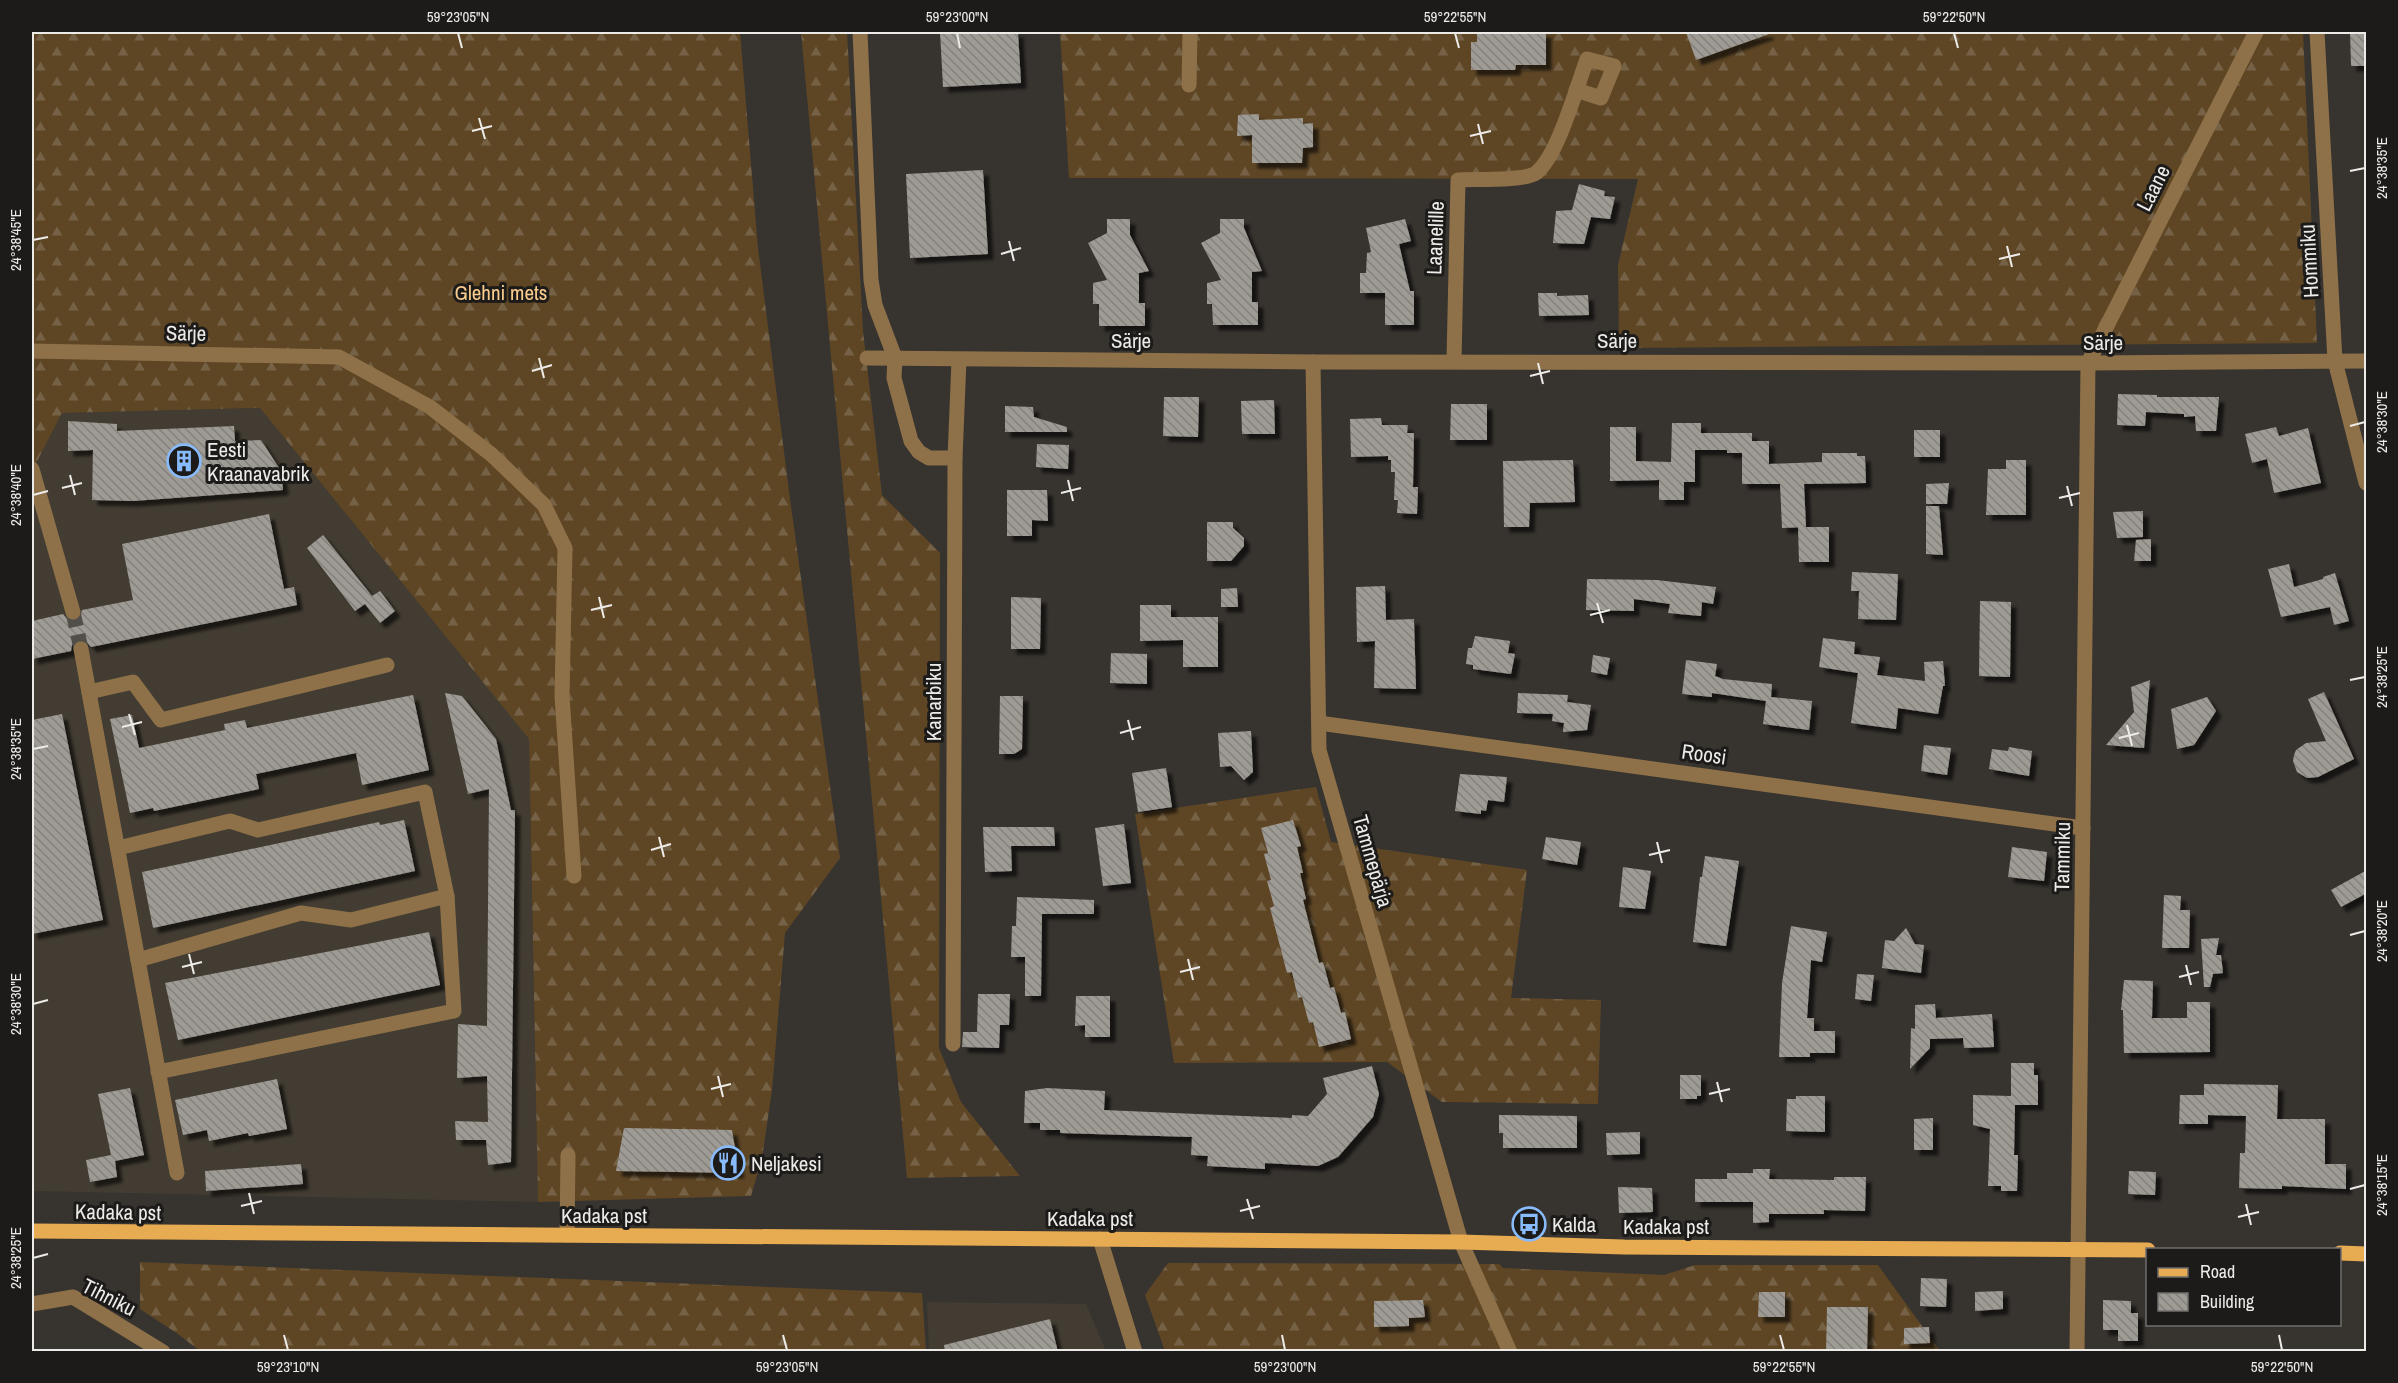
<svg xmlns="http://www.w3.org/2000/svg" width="2398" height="1383" viewBox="0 0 2398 1383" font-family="'Archivo Narrow',sans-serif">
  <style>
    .built { fill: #423c32 }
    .forest { fill: url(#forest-firs) }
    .building { fill: url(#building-back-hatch); filter: url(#shadow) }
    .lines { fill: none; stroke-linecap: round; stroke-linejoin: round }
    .minor-tunnel { stroke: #524f4b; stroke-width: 15; stroke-dasharray: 15 8; stroke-linecap: butt }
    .minor { stroke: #8e7148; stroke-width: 15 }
    .major { stroke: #e7ab52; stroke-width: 15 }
    .ticks { fill: none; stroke: #edebe8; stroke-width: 2 }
    .labels { text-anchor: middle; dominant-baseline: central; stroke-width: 6; stroke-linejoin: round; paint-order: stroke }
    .street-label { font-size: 21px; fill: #edebe8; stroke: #1d1b19 }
    .park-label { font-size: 21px; fill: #facc8d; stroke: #1d1b19 }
    .poi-label { font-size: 21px; fill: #edebe8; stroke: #1d1b19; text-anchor: start }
    .neatline { fill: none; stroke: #edebe8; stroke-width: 2 }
    .ticks-label { font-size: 15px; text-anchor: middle; fill: #edebe8 }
  </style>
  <defs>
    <pattern id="forest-firs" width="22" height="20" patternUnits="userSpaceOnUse" patternTransform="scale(1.5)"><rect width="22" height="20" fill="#5e4625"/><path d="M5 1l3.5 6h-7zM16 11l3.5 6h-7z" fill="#756145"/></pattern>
    <pattern id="building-back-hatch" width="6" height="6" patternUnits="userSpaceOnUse" patternTransform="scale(1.5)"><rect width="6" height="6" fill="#9e9a94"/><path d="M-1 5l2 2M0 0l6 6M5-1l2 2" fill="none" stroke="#84817d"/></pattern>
    <filter id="shadow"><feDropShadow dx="5.5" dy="5.5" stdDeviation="1.5" flood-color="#0009"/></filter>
  </defs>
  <rect width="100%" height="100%" fill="#37332f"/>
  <g class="built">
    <polygon points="260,408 529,739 538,1202 32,1191 32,471 62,413"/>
    <polygon points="927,1302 1086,1304 1106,1351 929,1351"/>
  </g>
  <g class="forest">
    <polygon points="32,32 740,32 758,248 790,499 840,858 785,933 772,1090 762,1158 751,1196 538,1202 529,739 260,408 62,413 32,471"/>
    <polygon points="801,32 847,32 863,331 882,495 940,553 939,1048 961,1102 1020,1176 907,1178"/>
    <polygon points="1060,32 2303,32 2317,343 1619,348 1618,265 1638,179 1069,178"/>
    <polygon points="1316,787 1331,842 1527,870 1511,998 1601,1000 1598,1104 1442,1102 1387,1062 1174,1063 1135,814"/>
    <polygon points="140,1262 922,1293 926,1351 200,1351 178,1334 140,1309"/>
    <polygon points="1168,1263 1499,1264 1503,1268 1664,1275 1695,1265 1878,1265 1940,1351 1165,1351 1145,1295"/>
  </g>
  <g class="building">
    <polygon points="940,32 1018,32 1021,83 943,87"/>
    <polygon points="1477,32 1546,32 1546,65 1516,65 1515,70 1471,70 1471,42 1477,42"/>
    <polygon points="1686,32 1768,32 1769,34 1696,60"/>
    <polygon points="2350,32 2367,32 2367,66 2351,66"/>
    <polygon points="1259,114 1259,120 1303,118 1303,124 1313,123 1313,147 1303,148 1302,163 1252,163 1252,135 1237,136 1238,115"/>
    <polygon points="983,170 988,254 910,258 906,174"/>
    <polygon points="1579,184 1605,191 1604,196 1615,197 1610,219 1591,217 1584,244 1553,243 1556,211 1572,210"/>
    <polygon points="1107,219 1130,219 1130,235 1149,271 1139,273 1139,303 1145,303 1145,326 1099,326 1099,304 1093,304 1093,283 1107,280 1088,243 1107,233"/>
    <polygon points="1220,219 1244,219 1244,228 1262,271 1252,272 1252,302 1258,302 1258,325 1213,325 1212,304 1207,304 1207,283 1221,280 1201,243 1220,233"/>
    <polygon points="1405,219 1411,241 1399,244 1410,291 1414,291 1414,325 1385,325 1385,293 1360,293 1360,273 1366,273 1367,253 1371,252 1366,228"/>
    <polygon points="1538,293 1557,293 1557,296 1588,295 1589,315 1539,316"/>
    <polygon points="2118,394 2157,395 2157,397 2219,397 2216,431 2196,431 2195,416 2184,417 2184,414 2146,412 2145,426 2117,425"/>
    <polygon points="1164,397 1199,397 1198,437 1163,436"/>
    <polygon points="1274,400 1275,434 1242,434 1241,401"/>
    <polygon points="1451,404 1487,404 1487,440 1450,440"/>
    <polygon points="1005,406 1033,407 1034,417 1067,427 1067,432 1005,432"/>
    <polygon points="1381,418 1382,425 1408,425 1407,433 1414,433 1413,487 1418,487 1417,514 1397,513 1398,500 1394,500 1395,472 1391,472 1391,460 1388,460 1388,456 1351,457 1350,419"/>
    <polygon points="68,421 117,424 117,431 234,426 235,441 261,440 281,471 283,490 133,501 92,500 93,450 68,451"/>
    <polygon points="1672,423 1701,423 1701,433 1752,433 1752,441 1769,441 1769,464 1822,462 1822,453 1857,453 1857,456 1865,456 1866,483 1804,484 1806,527 1782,528 1780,484 1742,484 1742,453 1727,453 1727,450 1695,450 1695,482 1684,482 1684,500 1659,500 1659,480 1610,481 1610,427 1636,427 1636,461 1671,462"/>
    <polygon points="2276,427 2279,436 2308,428 2321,483 2274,493 2267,459 2252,463 2245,434"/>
    <rect x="1914" y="430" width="26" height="27"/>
    <polygon points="1037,444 1069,445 1068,469 1036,467"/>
    <polygon points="1573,460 1575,502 1530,503 1529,527 1504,527 1503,461"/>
    <polygon points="2006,460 2026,460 2026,515 1986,515 1988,469 2006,469"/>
    <polygon points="1949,483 1947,504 1926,504 1926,484"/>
    <polygon points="1007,490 1047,490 1048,521 1032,520 1032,536 1007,536"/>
    <polygon points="1926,506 1939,506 1943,555 1926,554"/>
    <polygon points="2143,511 2143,537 2117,538 2113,512"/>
    <polygon points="269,514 284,589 294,587 297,605 91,647 85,640 79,640 72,645 71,651 32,659 32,621 63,614 67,619 75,621 80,618 82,610 133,600 122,544"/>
    <polygon points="1207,522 1233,522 1233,528 1244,538 1244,546 1231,561 1207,561"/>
    <polygon points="1798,527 1829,527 1829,562 1799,562"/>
    <polygon points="323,535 372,596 380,591 395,611 380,623 365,604 355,611 307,548"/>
    <polygon points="2151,539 2151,561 2134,561 2136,540"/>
    <polygon points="2289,564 2294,587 2323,579 2323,577 2335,573 2349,621 2334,625 2330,607 2281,617 2268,569"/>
    <polygon points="1852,572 1898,574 1896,620 1858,619 1859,591 1851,591"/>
    <polygon points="1587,579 1657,580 1716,587 1713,604 1702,602 1701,616 1668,613 1670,604 1634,599 1634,611 1586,610"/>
    <polygon points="1385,586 1386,620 1414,619 1416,689 1374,688 1375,641 1357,642 1356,587"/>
    <polygon points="1237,588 1238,607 1221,607 1221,589"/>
    <polygon points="1011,597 1041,598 1040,649 1011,649"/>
    <polygon points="1980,601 2011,602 2010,677 1979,676"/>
    <polygon points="1140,605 1171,605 1171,617 1218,617 1218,667 1183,667 1183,640 1140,641"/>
    <polygon points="1475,636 1510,641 1508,653 1515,654 1511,674 1473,669 1473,665 1466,664 1468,648 1472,648"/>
    <polygon points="1823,638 1855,642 1854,654 1880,657 1877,675 1925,681 1924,662 1943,661 1945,686 1943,686 1938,714 1898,708 1896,729 1851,723 1858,673 1819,667"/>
    <polygon points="1111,653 1147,654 1147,684 1110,683"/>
    <polygon points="1593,655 1610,658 1607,675 1591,672"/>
    <polygon points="1686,660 1717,664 1715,676 1723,679 1772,684 1771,697 1812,701 1809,730 1763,724 1766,701 1712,693 1712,697 1682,694"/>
    <polygon points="2150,680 2144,748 2106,745 2134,712 2131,687"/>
    <polygon points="2324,692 2354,759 2318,777 2307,778 2297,772 2293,761 2294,755 2296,750 2306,743 2326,741 2308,699"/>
    <polygon points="445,693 462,696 496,739 511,810 515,810 511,1162 488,1165 486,1140 456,1140 455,1121 488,1122 487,1076 457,1078 458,1024 487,1026 489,789 468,794"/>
    <polygon points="1518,693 1568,695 1567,702 1591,705 1587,730 1563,732 1564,723 1552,721 1553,714 1517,713"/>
    <polygon points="413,695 429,770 362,785 356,753 256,774 259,789 154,811 153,808 130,813 110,719 132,715 139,748 225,730 224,724 245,720 247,728"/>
    <polygon points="1000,696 1023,696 1022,749 1014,754 999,754"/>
    <polygon points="2207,697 2216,711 2194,745 2177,749 2171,709"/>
    <polygon points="62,714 103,920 32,934 32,720"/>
    <polygon points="1251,731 1253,772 1244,780 1231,766 1220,767 1218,733"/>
    <polygon points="1924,745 1951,748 1947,775 1921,771"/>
    <polygon points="2009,747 2032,751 2029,776 1989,769 1992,749 2008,751"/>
    <polygon points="1166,768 1172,807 1138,812 1132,773"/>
    <polygon points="1460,774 1507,777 1504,802 1488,800 1486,811 1481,810 1481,814 1455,811"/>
    <polygon points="404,820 415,871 153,928 142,872 379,822 380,825"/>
    <polygon points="1293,820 1301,846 1297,847 1303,873 1300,873 1306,899 1303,900 1319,963 1323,962 1330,988 1334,987 1341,1013 1345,1012 1351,1039 1319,1047 1313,1022 1309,1023 1302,997 1298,998 1292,972 1287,973 1270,908 1274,906 1267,881 1271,880 1264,854 1268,853 1261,828"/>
    <polygon points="1124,824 1131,883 1103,886 1095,828"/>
    <polygon points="983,827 1054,827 1055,846 1011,846 1012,871 985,872"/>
    <polygon points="1546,837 1581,842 1577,865 1542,859"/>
    <polygon points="2012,847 2047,852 2044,881 2008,877"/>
    <polygon points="1705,856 1739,861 1726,946 1693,942 1700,877 1702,877"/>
    <polygon points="1623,867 1651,871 1645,909 1619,907"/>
    <polygon points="2367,870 2367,893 2341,907 2331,890"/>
    <polygon points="2164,895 2181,896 2180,910 2190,910 2189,948 2162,948"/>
    <polygon points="1017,897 1094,900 1094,914 1042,914 1041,996 1025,996 1025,957 1011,957 1012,926 1016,926"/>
    <polygon points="1791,926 1827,932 1822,962 1811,960 1807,1018 1814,1018 1814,1031 1835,1031 1835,1053 1810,1053 1810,1057 1779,1057 1782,983"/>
    <polygon points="1906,928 1915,944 1924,945 1921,973 1882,968 1885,940 1894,941"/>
    <polygon points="429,932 440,985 178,1040 165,983"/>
    <polygon points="2219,938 2216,955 2221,955 2223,973 2213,974 2210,987 2204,987 2201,939"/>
    <polygon points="1857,974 1874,975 1871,1001 1855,999"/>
    <polygon points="2124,980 2153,981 2152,1018 2187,1018 2187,1002 2210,1002 2210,1052 2124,1053 2123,1010 2121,1010"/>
    <polygon points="978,994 1010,994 1009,1025 1000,1025 999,1048 962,1047 963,1032 977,1032"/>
    <polygon points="1076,996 1110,996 1110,1037 1085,1037 1085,1025 1075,1026"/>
    <polygon points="1935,1004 1936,1018 1992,1014 1994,1047 1964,1048 1963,1038 1930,1039 1930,1048 1910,1069 1911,1028 1915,1029 1915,1005"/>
    <polygon points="2011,1063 2034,1063 2034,1075 2038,1075 2038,1105 2015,1105 2014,1155 2018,1155 2017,1191 2001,1191 2001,1186 1988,1186 1990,1129 1973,1125 1973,1095 2011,1096"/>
    <polygon points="1372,1066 1379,1094 1373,1117 1338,1157 1318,1166 1265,1163 1265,1169 1207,1166 1208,1156 1191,1155 1192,1137 1060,1133 1060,1130 1040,1130 1040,1123 1024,1123 1025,1091 1047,1088 1105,1091 1104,1110 1292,1118 1292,1115 1308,1116 1327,1094 1323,1078"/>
    <polygon points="1680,1075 1701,1075 1701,1096 1697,1096 1697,1099 1680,1099"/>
    <polygon points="277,1079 287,1129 249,1136 248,1133 209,1141 207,1130 183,1135 175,1100"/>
    <polygon points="2204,1084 2278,1085 2277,1119 2325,1119 2325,1164 2346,1164 2346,1189 2282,1186 2282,1189 2239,1188 2240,1153 2245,1153 2246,1116 2208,1115 2208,1124 2179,1124 2180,1095 2204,1095"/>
    <polygon points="130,1088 144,1155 115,1161 117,1177 90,1182 86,1160 111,1155 98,1094"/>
    <polygon points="1796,1096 1825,1096 1825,1132 1786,1131 1787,1099 1796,1099"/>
    <polygon points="1499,1115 1577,1116 1577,1148 1503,1148 1503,1133 1499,1133"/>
    <polygon points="1933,1118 1933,1150 1914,1150 1914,1119"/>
    <polygon points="624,1128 732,1130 739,1173 616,1171"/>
    <polygon points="1640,1132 1640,1154 1607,1155 1606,1133"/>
    <polygon points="301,1164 303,1184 206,1191 205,1171"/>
    <polygon points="1753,1169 1770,1169 1769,1179 1834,1180 1834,1177 1866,1177 1865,1211 1824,1210 1824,1214 1769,1214 1769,1222 1753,1223 1753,1202 1695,1202 1695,1179 1727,1179 1727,1173 1753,1173"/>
    <polygon points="2129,1171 2156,1172 2155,1195 2128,1194"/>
    <polygon points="1618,1187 1652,1188 1653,1212 1619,1213"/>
    <polygon points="1921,1278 1947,1279 1946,1307 1920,1306"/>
    <polygon points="2003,1291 2003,1309 1975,1311 1975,1292"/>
    <polygon points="1759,1292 1785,1292 1785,1317 1758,1317"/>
    <polygon points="1423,1300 1425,1317 1409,1318 1409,1326 1374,1327 1374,1301"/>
    <polygon points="2103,1300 2131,1301 2131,1313 2138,1313 2138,1341 2118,1341 2118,1330 2103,1330"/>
    <polygon points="1827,1307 1868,1307 1867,1352 1826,1352"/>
    <polygon points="1050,1319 1058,1352 945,1352 944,1345"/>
    <polygon points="1929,1327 1930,1343 1904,1344 1904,1328"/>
  </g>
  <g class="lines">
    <polyline class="minor-tunnel" points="73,612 81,649"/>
    <g class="minor">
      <polyline points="860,32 871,280 875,305 895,358 894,378 911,441 919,452 929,458 955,458"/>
      <polyline points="2317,32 2335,361 2366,483"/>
      <polyline points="1189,85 1190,32"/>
      <polyline points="32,351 339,357 430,407 492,455 544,505 565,548 562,696 574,876"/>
      <polyline points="867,358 1315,362 2088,363 2366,361"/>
      <path d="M1454,360L1458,180C1475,179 1525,181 1536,173C1558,156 1577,86 1587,59L1614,66L1601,98L1576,90"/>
      <polyline points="1313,362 1319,750 1461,1242 1510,1352"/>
      <polyline points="32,469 73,612"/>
      <polyline points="81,649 177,1173"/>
      <polyline points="89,692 133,682 161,720 387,665"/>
      <polyline points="1319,723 2083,828"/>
      <polyline points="118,848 230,821 258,830 425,792 447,896"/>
      <polyline points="138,960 301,913 351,920 447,896 454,1011 158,1072"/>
      <polyline points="953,1044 955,458 959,360"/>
      <polyline points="567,1235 568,1155"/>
      <polyline points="1100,1239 1135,1352"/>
      <polyline points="32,1304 73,1297 163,1352"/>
      <polyline points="2077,1352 2088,363 2256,32"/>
    </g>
    <g class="major">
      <polyline points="32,1231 1461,1242 1624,1247 2148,1250"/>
      <polyline points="2340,1253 2366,1254"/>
    </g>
  </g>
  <path class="ticks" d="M458,33L462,48M957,33L960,48M1455,33L1459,48M1954,33L1958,48M479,118L485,139M1478,124L1483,144M472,131L492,126M1470,136L1491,131M2350,171L2365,168M33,240L48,237M1009,241L1014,261M2007,246L2012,267M1001,254L1021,248M1999,259L2020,254M539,358L544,378M1538,363L1543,384M532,371L552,365M1530,376L1550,371M2350,426L2365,422M70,475L75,495M1068,480L1073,501M2067,486L2072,506M62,488L82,483M1061,493L1081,488M33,495L48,491M2059,498L2080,493M599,597L604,618M1597,603L1603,623M591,610L612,605M1590,615L1610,610M2350,680L2365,677M129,714L135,735M1128,720L1133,740M2127,725L2132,746M122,727L142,722M1120,733L1141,727M2119,738L2139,733M33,749L48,746M659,837L664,857M1657,842L1662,863M651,850L671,844M1649,855L1670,850M2350,935L2365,931M189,954L194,974M1188,959L1193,980M2186,965L2191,985M182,967L202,962M1180,972L1200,967M2179,977L2199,972M33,1004L48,1000M718,1076L723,1097M1717,1082L1722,1102M711,1089L731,1084M1709,1094L1730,1089M2350,1189L2365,1185M249,1193L254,1214M1247,1199L1253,1219M2246,1204L2251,1225M241,1206L262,1201M1240,1211L1260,1206M2238,1217L2259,1212M33,1258L48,1254M284,1335L288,1350M783,1335L787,1350M1282,1335L1285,1350M1780,1335L1784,1350M2279,1335L2282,1350"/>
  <defs>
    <g id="building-ring" transform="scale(1.725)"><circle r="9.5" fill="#1d1b19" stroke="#88bbfc" stroke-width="1.5"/><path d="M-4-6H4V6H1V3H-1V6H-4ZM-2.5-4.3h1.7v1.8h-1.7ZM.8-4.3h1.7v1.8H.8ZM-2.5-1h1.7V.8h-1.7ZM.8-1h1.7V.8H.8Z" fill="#88bbfc"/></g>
    <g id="restaurant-ring" transform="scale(1.725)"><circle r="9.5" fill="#1d1b19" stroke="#88bbfc" stroke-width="1.5"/><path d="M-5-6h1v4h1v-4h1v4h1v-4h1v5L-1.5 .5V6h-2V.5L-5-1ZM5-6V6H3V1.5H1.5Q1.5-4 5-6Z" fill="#88bbfc"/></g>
    <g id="bus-ring" transform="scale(1.725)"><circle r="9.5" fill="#1d1b19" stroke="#88bbfc" stroke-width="1.5"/><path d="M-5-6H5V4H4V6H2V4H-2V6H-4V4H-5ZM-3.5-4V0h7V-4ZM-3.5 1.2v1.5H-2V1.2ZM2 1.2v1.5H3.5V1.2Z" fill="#88bbfc"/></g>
  </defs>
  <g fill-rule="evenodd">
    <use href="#building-ring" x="184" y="461"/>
    <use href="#restaurant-ring" x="728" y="1163"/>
    <use href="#bus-ring" x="1529" y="1224"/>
  </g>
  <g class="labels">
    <g class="street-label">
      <text transform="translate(2153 188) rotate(-63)">Laane</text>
      <text transform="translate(1435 238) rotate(-88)">Laanelille</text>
      <text transform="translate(2309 261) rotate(-93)">Hommiku</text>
      <text transform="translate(186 333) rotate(1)">Särje</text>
      <text x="1131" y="340">Särje</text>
      <text x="1617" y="340">Särje</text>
      <text x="2103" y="342">Särje</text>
      <text transform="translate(933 702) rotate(-90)">Kanarbiku</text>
      <text transform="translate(1704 754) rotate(8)">Roosi</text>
      <text transform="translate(2062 857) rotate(-89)">Tammiku</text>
      <text transform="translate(1373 861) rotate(74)">Tammepärja</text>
      <text transform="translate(118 1212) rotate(1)">Kadaka pst</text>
      <text x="604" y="1215">Kadaka pst</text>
      <text x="1090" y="1218">Kadaka pst</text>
      <text x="1666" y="1226">Kadaka pst</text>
      <text transform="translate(109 1297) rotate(27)">Tihniku</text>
    </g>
    <g class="park-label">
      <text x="501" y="292">Glehni mets</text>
    </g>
    <g class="poi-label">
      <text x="207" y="449">Eesti<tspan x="207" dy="24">Kraanavabrik</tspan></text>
      <text x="751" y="1163">Neljakesi</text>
      <text x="1552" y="1224">Kalda</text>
    </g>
  </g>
  <rect width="2398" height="1383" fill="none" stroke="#1d1b19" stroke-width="66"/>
  <rect x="2146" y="1248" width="195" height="78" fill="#1d1b19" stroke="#706e6c" stroke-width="1.5"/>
  <rect x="2158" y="1268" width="30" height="9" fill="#e7ab52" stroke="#706e6c" stroke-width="1.5"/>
  <text x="2200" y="1278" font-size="18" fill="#edebe8">Road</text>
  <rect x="2158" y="1293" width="30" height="18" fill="url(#building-back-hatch)" stroke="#706e6c" stroke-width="1.5"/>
  <text x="2200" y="1308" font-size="18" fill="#edebe8">Building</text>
  <rect x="33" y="33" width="2332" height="1317" class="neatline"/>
  <g class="ticks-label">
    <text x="458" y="22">59°23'05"N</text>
    <text x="957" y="22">59°23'00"N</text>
    <text x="1455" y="22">59°22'55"N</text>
    <text x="1954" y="22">59°22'50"N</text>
    <text transform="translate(2382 168) rotate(-90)" y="5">24°38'35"E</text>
    <text transform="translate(16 240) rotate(-90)" y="5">24°38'45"E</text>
    <text transform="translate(2382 422) rotate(-90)" y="5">24°38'30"E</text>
    <text transform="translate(16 495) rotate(-90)" y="5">24°38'40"E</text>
    <text transform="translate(2382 677) rotate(-90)" y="5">24°38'25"E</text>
    <text transform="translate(16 749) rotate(-90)" y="5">24°38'35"E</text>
    <text transform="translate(2382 931) rotate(-90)" y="5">24°38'20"E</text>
    <text transform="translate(16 1004) rotate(-90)" y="5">24°38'30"E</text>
    <text transform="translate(2382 1185) rotate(-90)" y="5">24°38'15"E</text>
    <text transform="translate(16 1258) rotate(-90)" y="5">24°38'25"E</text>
    <text x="288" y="1372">59°23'10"N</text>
    <text x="787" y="1372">59°23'05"N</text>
    <text x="1285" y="1372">59°23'00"N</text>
    <text x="1784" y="1372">59°22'55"N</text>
    <text x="2282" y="1372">59°22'50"N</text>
  </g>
</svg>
